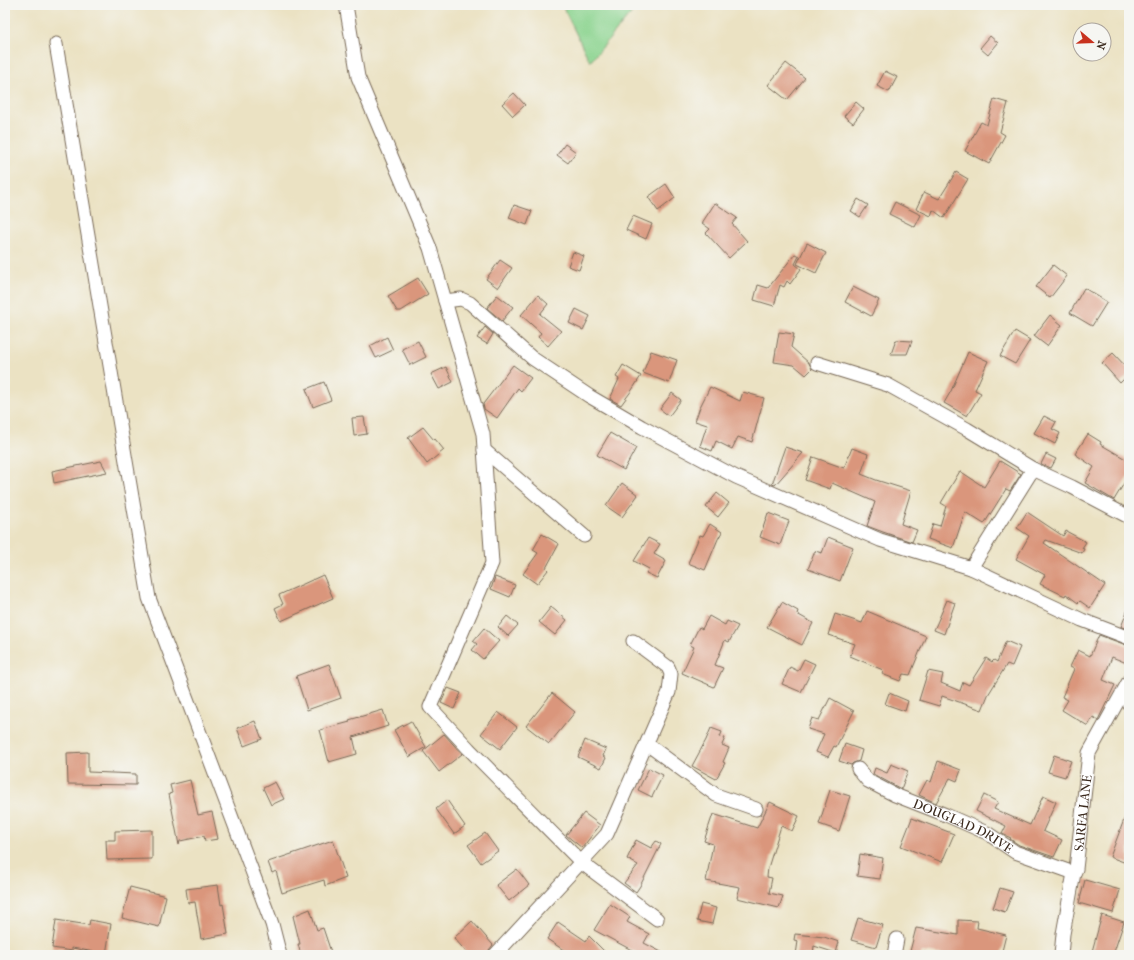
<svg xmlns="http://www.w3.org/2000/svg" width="1134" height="960" viewBox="0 0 1134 960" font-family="'IM FELL French Canon',serif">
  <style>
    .green { fill: #8cd490; stroke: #647f57 }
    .building { fill: #da967b }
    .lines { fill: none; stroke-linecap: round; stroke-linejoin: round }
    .street-casing { stroke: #796a58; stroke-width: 15 }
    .street { stroke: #fff; stroke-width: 13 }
    .labels { text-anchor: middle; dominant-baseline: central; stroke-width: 3; stroke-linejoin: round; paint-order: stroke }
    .street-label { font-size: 13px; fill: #3b2a1e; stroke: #f6f6f2 }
  </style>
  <rect width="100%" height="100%" fill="#f6f6f2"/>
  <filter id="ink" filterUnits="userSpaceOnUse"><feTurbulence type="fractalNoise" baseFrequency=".025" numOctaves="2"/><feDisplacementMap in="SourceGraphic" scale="8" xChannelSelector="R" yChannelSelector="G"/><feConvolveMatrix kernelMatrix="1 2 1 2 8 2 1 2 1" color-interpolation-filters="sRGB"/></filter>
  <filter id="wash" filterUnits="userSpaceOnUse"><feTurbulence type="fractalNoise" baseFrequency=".012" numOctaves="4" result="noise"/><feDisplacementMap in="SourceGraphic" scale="16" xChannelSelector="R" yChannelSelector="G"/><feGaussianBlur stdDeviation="0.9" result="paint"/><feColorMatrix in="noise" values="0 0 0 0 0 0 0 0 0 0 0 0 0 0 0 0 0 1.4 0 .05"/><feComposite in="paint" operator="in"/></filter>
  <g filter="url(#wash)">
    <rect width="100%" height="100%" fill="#ebe2c3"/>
    <polygon class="green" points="562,5 638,5 590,62"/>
    <g id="blocks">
      <g class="building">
        <polygon points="990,36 998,43 988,55 980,48"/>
        <polygon points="786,63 805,78 787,100 768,85"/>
        <polygon points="885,71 897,77 889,92 877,86"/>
        <polygon points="514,93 525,105 513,116 502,104"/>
        <polygon points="994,99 1008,103 1000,132 1005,135 989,164 965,151 981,122 987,125"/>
        <polygon points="856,102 864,109 853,123 844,116"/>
        <polygon points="565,144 576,152 568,163 557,155"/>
        <polygon points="956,172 968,179 944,218 933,210 931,216 916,209 924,192 939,199"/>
        <polygon points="666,184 675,198 658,211 648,197"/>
        <polygon points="858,199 868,205 860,217 851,211"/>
        <polygon points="895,202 921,215 915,227 889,214"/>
        <polygon points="715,203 737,218 732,224 747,241 729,258 706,233 710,229 702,223"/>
        <polygon points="514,205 532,211 527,225 509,218"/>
        <polygon points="633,216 652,224 646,239 626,230"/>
        <polygon points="807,243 826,253 816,273 797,264"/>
        <polygon points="573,252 584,256 579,270 568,266"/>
        <polygon points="795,254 799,256 795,264 801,269 790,284 787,281 784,287 780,285 774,306 754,300 758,285 768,288"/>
        <polygon points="500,260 512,268 498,288 486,279"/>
        <polygon points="1053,265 1067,276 1050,298 1036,287"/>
        <polygon points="418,278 428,294 401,311 397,311 388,296"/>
        <polygon points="853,287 879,300 871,316 845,302"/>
        <polygon points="1084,288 1107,302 1092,326 1070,313"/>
        <polygon points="497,295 513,307 502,321 487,308"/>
        <polygon points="538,295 548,304 540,314 561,331 548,346 538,337 541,333 521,315"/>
        <polygon points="576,309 590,316 583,330 569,323"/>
        <polygon points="1050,315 1062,325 1047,346 1034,336"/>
        <polygon points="485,327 493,334 487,344 477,338"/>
        <polygon points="1015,331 1030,340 1015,364 1000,356"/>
        <polygon points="779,332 794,334 791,347 809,363 812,369 806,375 794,365 774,362"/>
        <polygon points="387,337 393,350 376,358 370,346"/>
        <polygon points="896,340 912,341 907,354 891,354"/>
        <polygon points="418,341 426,357 410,365 402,349"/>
        <polygon points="651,351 677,360 669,383 643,373"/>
        <polygon points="968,352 988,361 975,390 981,393 967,416 944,403 951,391"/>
        <polygon points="1113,353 1129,370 1129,374 1120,383 1102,363"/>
        <polygon points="513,365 531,378 521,391 518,388 497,418 484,409 483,404"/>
        <polygon points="623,365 641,376 632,390 621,405 610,399 619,379 616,377"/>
        <polygon points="446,367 453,382 439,389 431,374"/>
        <polygon points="324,382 331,400 313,407 306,389"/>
        <polygon points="710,387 740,401 743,392 764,398 752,442 738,437 732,449 716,441 712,451 700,446 707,425 695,421 700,407"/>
        <polygon points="672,393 681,400 669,416 660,409"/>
        <polygon points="1044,416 1056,422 1052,429 1060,433 1055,444 1034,433"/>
        <polygon points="364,417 367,434 354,436 352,418"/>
        <polygon points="423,427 434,440 435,439 444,450 427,464 408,438"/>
        <polygon points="610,433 636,448 624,470 597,455"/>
        <polygon points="1088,434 1101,442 1100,444 1129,461 1129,475 1114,500 1085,483 1094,467 1075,454"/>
        <polygon points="785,447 803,453 775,485 772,484"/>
        <polygon points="852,448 868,454 861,474 876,480 911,491 901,524 917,530 912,542 883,532 867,526 875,502 832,483 830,489 805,480 813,457 844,468"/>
        <polygon points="1046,454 1056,459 1051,468 1041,464"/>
        <polygon points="101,461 107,472 54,483 52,471"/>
        <polygon points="1000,461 1021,474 1010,491 1006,489 984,524 965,512 953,548 928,539 933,524 940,526 946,506 941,503 960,471 984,487"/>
        <polygon points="622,483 638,495 622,517 606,506"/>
        <polygon points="717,493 729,503 718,517 706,507"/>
        <polygon points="1027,512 1063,536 1066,531 1086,542 1082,548 1084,549 1082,553 1046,540 1044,543 1105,585 1090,608 1080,601 1078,603 1066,594 1065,596 1040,584 1045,575 1016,559 1029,536 1017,528"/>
        <polygon points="768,513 789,521 780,545 760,537"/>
        <polygon points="710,524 722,532 718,539 705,570 688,563 700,535 703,536"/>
        <polygon points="542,534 559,544 546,568 548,570 537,584 523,574 538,553 533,550"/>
        <polygon points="828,537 853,547 840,581 808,569 815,551 822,553"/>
        <polygon points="648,538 660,544 654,554 666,561 657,578 646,573 649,569 634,561"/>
        <polygon points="323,575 333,598 281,621 275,608 283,604 279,595"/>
        <polygon points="495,577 515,585 510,597 491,589"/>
        <polygon points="947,600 955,603 944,634 934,630"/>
        <polygon points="782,602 798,611 797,614 813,623 802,645 767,627"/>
        <polygon points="551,607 567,620 555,635 539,622"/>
        <polygon points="1128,609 1129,609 1129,629 1121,627"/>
        <polygon points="867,611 926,636 910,675 903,674 900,681 882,674 883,670 850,656 855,644 828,635 835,614 862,623"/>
        <polygon points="507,616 518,625 508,636 498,627"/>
        <polygon points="709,616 725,625 727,621 738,626 729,642 725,640 715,665 723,668 714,687 682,673 694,647 690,645 699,627 702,629"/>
        <polygon points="484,628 499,641 483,659 472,650 477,644 473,641"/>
        <polygon points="1099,635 1129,646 1129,664 1112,657 1103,680 1115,685 1098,720 1093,717 1088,726 1062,710 1068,700 1062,697 1074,669 1070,667 1078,650 1090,656"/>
        <polygon points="1006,641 1020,647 1012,666 1007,664 988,695 982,710 942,696 939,706 919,700 928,671 943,674 941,683 960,691 963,682 969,685 986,658 992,662 994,660 997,662"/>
        <polygon points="804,659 815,664 801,692 782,684 790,667 798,671"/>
        <polygon points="329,664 341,698 307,710 296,676"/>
        <polygon points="448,688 461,693 454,709 441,703"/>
        <polygon points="552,693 575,712 549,744 526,726"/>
        <polygon points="889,693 908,701 905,711 885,704"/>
        <polygon points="830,698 854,711 836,747 834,746 828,757 816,752 824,734 808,729 812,718 819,720"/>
        <polygon points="383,710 388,726 353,737 357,754 329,762 320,730 350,722 349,720"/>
        <polygon points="498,712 517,727 500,749 481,734"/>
        <polygon points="255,721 262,739 244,746 237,728"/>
        <polygon points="411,721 426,747 409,757 394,730"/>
        <polygon points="711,728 722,732 720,737 725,738 722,745 729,748 723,762 725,763 716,779 692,766 706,740"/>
        <polygon points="444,734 462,754 439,772 423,751"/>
        <polygon points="585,740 606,749 603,756 606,758 601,768 578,757"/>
        <polygon points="845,744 862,750 859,761 853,763 851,765 839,761"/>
        <polygon points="88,752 88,772 136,774 136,785 68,784 67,753"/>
        <polygon points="1054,755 1071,761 1065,777 1048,772"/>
        <polygon points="938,761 961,770 957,781 950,778 936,803 919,795 927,780 931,782"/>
        <polygon points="891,764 908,771 901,789 873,774 875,768 887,773"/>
        <polygon points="649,768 663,775 652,797 638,790"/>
        <polygon points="190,780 198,815 212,812 218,839 205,841 204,836 180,841 179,845 169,794 172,793 170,785"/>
        <polygon points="275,782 284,799 271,805 263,788"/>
        <polygon points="830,790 850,796 839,831 819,824"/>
        <polygon points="984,795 998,802 994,809 1030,825 1043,796 1056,802 1043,831 1062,840 1054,857 1019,845 1010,839 1011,838 1002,834 1006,826 976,811"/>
        <polygon points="447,800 465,826 454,834 436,809"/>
        <polygon points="770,802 799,816 792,831 781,826 768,868 767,877 772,878 769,893 783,896 779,908 737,898 740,887 706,881 713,844 704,841 713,814 757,828"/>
        <polygon points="1128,809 1129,809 1129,864 1110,857"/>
        <polygon points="584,813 600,825 582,848 566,835"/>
        <polygon points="912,818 954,834 942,862 901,846"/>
        <polygon points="152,830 152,859 107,860 106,840 115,840 115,831"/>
        <polygon points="485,833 498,851 481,863 468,845"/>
        <polygon points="333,840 346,878 325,886 324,880 282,893 276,871 272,873 268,862"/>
        <polygon points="636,840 651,848 656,841 661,844 640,886 636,892 624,883 638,865 627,859"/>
        <polygon points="860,854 883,858 880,879 857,876"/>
        <polygon points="517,869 529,885 509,901 496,885"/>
        <polygon points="1085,880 1120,890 1113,913 1079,903"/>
        <polygon points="218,885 221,905 223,904 228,934 201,939 195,902 188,903 186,889"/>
        <polygon points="130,887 166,896 159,927 122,918"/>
        <polygon points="1000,888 1013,892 1005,912 993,908"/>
        <polygon points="610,904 630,917 627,922 649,934 644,943 667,955 641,955 594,930"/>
        <polygon points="701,904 716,908 712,924 697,921"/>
        <polygon points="310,909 317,930 323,928 332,955 301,955 298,944 300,944 293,916"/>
        <polygon points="1102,915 1124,922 1113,955 1091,955"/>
        <polygon points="858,918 883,925 876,947 851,940"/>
        <polygon points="56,920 89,925 90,920 111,924 106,954 72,948 72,951 52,948"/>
        <polygon points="958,920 978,921 977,928 1006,935 1001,955 988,955 976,952 976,955 945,955 922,952 921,955 909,955 916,928 958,935"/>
        <polygon points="472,921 493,945 489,950 487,955 469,955 454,938"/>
        <polygon points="558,922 586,941 589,936 608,955 571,955 547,939"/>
        <polygon points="795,934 824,937 839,942 836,953 814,946 813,955 796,955 798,941 794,940"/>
      </g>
    </g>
  </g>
  <g filter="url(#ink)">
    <use href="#blocks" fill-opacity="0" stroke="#796a58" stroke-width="1"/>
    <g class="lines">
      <g class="street-casing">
        <g id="street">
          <polyline points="346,5 358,77 430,248 483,434 492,563 430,707 469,749 582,863 657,919"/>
          <polyline points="56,44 149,598 272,924 280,955"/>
          <polyline points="445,301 461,299 470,303 532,358 589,396 642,427 736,477 880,540 971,568 1033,469"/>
          <polyline points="817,363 888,385 967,429 1033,469 1072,487 1129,517"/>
          <polyline points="484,450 584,536"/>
          <polyline points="971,568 1082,620 1129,638"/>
          <polyline points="647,744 716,795 756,809"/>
          <path id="s1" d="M858,769L868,781L895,795L946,815L987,833L1015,852L1074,873"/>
          <polyline points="495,955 607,834 669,692 671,674 668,667 633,641"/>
          <polyline points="894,955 897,939"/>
          <path id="s2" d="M1061,955L1063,934L1074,873L1076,869L1089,753L1129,681"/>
        </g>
      </g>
      <use href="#street" class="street"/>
    </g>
  </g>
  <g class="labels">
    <g class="street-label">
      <text stroke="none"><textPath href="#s2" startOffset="144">SARFA LANE</textPath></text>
      <text stroke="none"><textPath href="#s1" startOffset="121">DOUGLAD DRIVE</textPath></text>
    </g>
  </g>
  <rect width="1134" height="960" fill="none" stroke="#f6f6f2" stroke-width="20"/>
  <g transform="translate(1092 42) rotate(109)"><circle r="19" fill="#f6f6f2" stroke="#aba49d"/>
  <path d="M0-3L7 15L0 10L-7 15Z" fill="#c8321e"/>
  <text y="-6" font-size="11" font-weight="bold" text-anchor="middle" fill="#3b2a1e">N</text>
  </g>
</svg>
